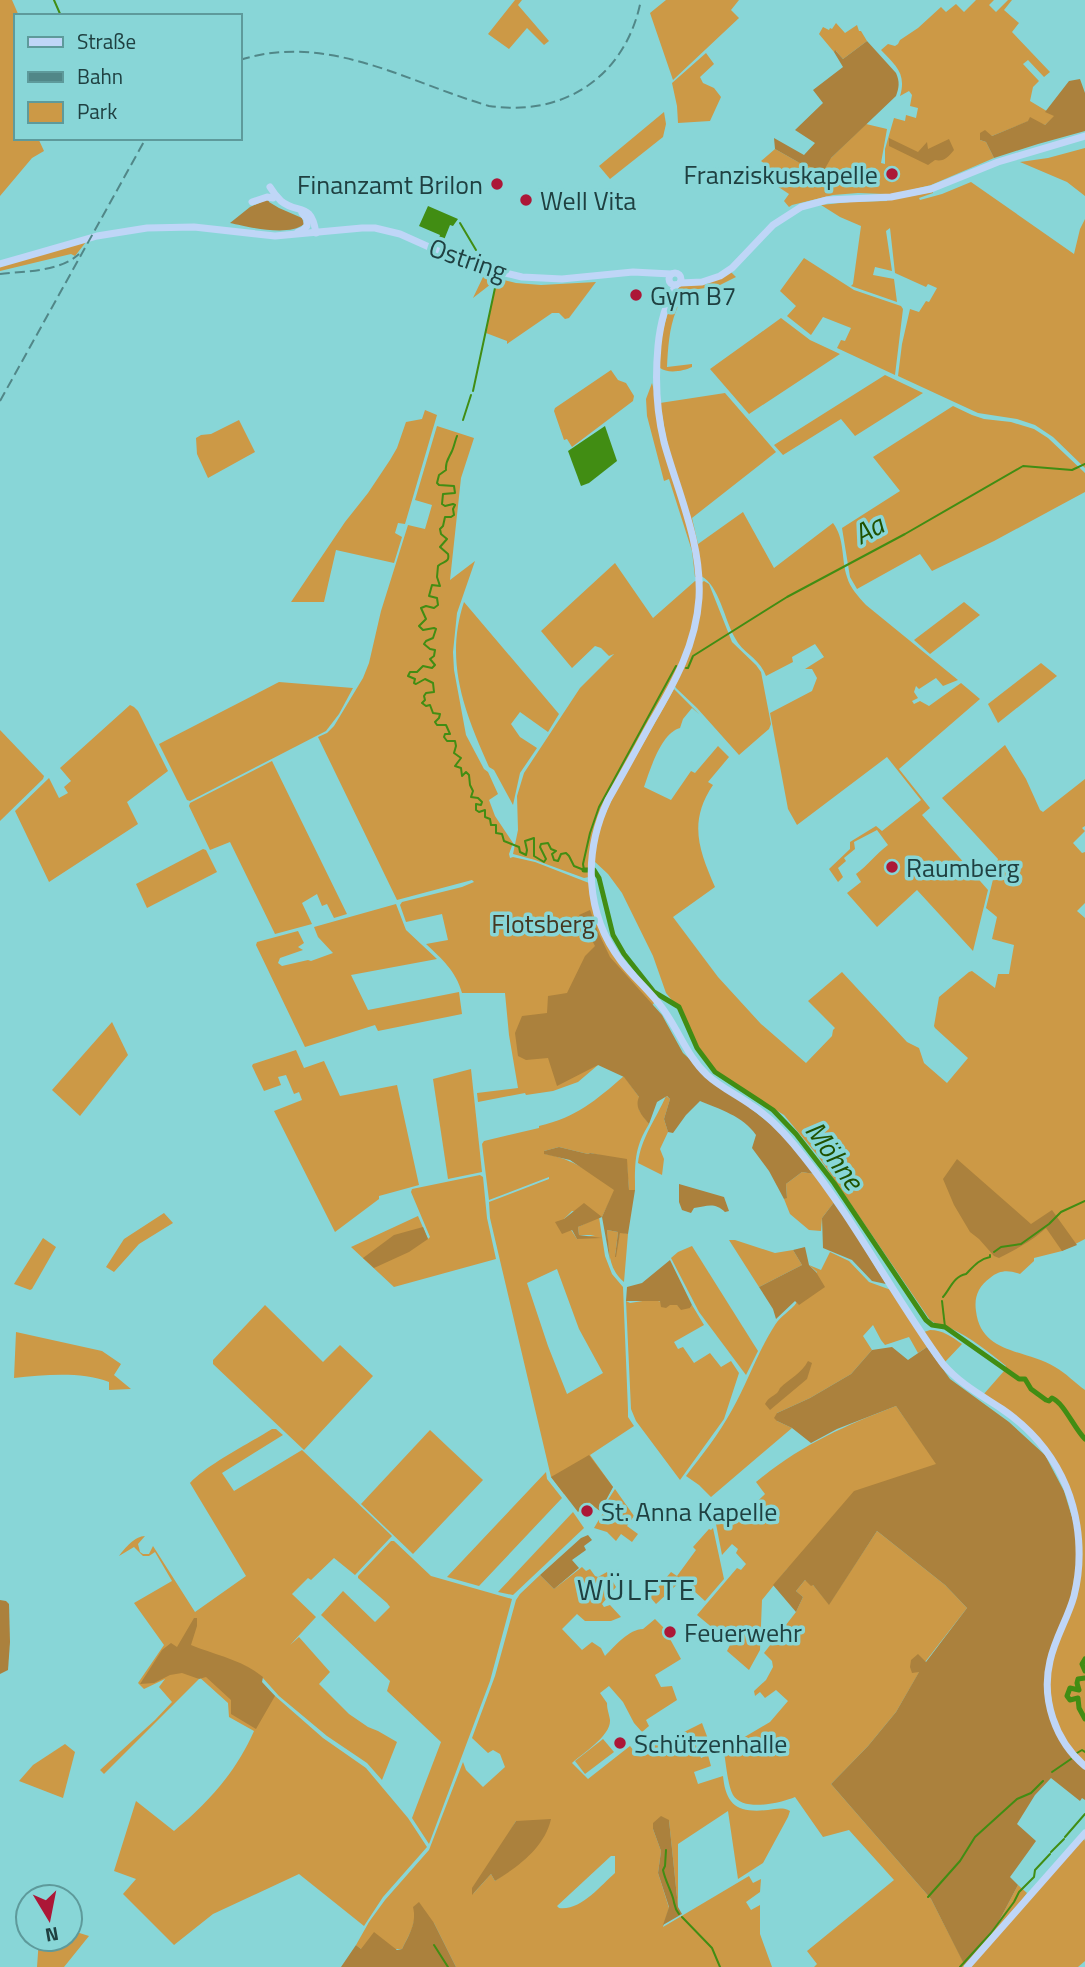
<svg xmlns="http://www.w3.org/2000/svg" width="1085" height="1967" viewBox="0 0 1085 1967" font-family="'Titillium Web',sans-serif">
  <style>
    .green { fill: #cc9946; fill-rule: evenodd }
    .forest { fill: #ab813d }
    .water { fill: #418d13 }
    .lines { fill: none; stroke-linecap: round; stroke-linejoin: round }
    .stream { stroke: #418d13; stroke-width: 2 }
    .river { stroke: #418d13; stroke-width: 5 }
    .primary { stroke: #bfd6f7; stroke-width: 7 }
    .rail { stroke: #518788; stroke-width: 2; stroke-dasharray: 10 5; stroke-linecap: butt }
    .poi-dot { fill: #ac1737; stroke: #88d6d7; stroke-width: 2.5 }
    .labels { text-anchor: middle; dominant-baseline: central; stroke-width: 7; stroke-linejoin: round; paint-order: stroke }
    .poi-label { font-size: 26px; fill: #1f4041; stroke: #88d6d7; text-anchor: start }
    .street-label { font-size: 26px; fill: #1f4041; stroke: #88d6d7 }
    .park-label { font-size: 26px; fill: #453721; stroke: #88d6d7 }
    .water-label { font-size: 28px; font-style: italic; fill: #205100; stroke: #88d6d7 }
    .quarter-label { font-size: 30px; letter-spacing: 2px; fill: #1f4041; stroke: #88d6d7 }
  </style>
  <rect width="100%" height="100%" fill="#88d6d7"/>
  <g class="green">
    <polygon points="0,0 12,0 19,16 16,16 16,138 38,138 44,151 32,158 0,196"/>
    <polygon points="515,0 522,0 518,5 549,41 544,45 527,28 509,49 488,34"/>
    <polygon points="666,0 739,0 731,10 739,18 673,80 650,13"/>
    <path d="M976,0H994L989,5L996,12L1008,0H1012L1004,10L1019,23L1012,32L1050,72L1044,77L1028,60L1023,64L1039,81L1033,87L1030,101L1055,116L1045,125L1029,121L992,136L980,133V140L986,142L994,158L931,185L907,191L900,198L933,192V193L919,198L920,200L942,194L971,182L1074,254L1080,229L1085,219V468L1053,437L1035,425L1017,419L978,413L898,376L902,344L910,309L919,312L926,301L929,302L937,288L928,284L926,287L895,273L890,228L886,231L892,271L875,267L873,275L894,279L897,302L851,286L853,284L861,226L840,217L821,205L850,202L887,201L886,194L858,193L833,195L792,205L789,207L784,201L789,194L777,186L782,177L761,161L775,149L798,162L831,158L866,124L887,129L881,163L885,164V149L894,118L905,121L906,115L916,118L918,108L910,106L912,95L909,91L900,96C907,73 895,65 881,50L888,44L895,46L898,44L900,40L918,28L941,7L946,12L956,4L964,12Z"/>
    <polygon points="836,23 845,33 857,25 859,31 861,31 867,41 843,59 836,51 834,52 819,34 823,27 829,30 830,28 832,29"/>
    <polygon points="706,53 714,64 700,77 703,83 714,88 721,97 710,121 678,123 677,106 672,83"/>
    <polygon points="664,112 666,124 663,137 610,179 599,166"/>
    <polygon points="1085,148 1085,196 1067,182 1020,162 1048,158"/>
    <polygon points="86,242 75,256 71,254 0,271 0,266"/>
    <polygon points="804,258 854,290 901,306 903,309 895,375 837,348 841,340 845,341 851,328 823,317 811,335 787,316 796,306 780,291"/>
    <path d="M731,272L736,277L718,286L686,291C684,298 679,303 676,311C669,329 668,348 667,367L692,364V367C684,371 668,374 660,368C658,340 667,313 677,287Z"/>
    <polygon points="487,276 516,283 541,285 596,282 569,318 565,319 559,313 552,313 507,344 507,341 486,333 496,284 491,284 473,298 483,277"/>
    <polygon points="781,318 810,340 840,354 749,414 710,369"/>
    <polygon points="611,370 618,380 626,383 634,396 633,401 572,447 567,439 564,440 554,411 555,408"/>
    <polygon points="885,375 923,393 855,436 841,419 783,455 774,445"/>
    <polygon points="652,383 689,530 697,577 695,577 692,551 669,479 664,481 647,416 646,399"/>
    <path d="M725,393L776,452L692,518L698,544L743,512L774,568L833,523C845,539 841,558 847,577C850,588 858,596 866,605L958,680L943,686L936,678L919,689L916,686L914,692L918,698L912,701L914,704L920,701L929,706L961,683L980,699L899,769L930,808L922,815L988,890L973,951L917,890L877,927L847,893L861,882L856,874C868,865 876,854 888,845L877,830L854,842L855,849L844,858L846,861L838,868L843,877L838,882L829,869L850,849V842L876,826L882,831L921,800L887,757L797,825L788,809L770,713L812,691L817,678L812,669H805L824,657L815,644L792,657L793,662L766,676C759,657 743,654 735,638C725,621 719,585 701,576L667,443L660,403Z"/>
    <polygon points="953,406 972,415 984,419 1011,422 1034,429 1048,438 1085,473 1085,492 994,541 932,571 920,554 857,589 850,577 842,528 900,491 873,457"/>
    <polygon points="425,410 437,415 405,524 398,523 395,533 402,537 394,563 336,550 324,602 291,602 345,522 368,493 390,460 397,448 406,422 422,419"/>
    <polygon points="239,420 255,452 208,478 197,454 196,438 201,435 211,434"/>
    <path d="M437,426L474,438L461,478L450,580L475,561L457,613L453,652L454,670L466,735L484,769L488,772L498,794L489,800L495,816L513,843L509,854L510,858L513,857L535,862L589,883L594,916L604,940L655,1002L598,1065L578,1082L553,1091L526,1095L525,1093L478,1102L477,1093L518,1088L509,1035L505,993H462C456,971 442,959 426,944L448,940L442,914L406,922L400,905L402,902L462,887L474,882L472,880L397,900L318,737L327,733L334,726L363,678L369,663L381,611L408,525L425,529L432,505L415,500Z"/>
    <polygon points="615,563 653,618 695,581 701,583 704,581 709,584 732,642 756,665 761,672 771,724 769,729 739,755 697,708 676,688 675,686 680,676 606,801 589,877 584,878 535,860 513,854 518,830 517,796 524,773 580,688 614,654 609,656 601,648 595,646 572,668 541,631"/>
    <path d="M464,602L559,714L548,732L520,712L511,724L520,737L537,748L520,773L513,805L494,770L489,767C465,713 444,662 464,602Z"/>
    <polygon points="964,602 980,615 930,654 914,640"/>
    <polygon points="1041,663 1057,676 998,723 988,704"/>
    <polygon points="279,682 353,688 339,714 326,731 190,801 187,800 159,744"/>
    <path d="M674,689L699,714L692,708L683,719L680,728C661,733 650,770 644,787L671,800L691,771L695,773L718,746L729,757L708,782L713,785C688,822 699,850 715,887L673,917L718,977L761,1024L806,1063L832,1036L833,1030L835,1028L808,1001L842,972L907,1042L919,1048L924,1063L947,1083L968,1058L935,1028L934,1026L939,997L969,972L972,971L995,988L998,974H1009L1014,945L992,939L997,917L986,908L998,859L942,798L1005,745L1026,779L1040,810L1043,812L1085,779V826L1082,828L1085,831L1073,843L1082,853L1085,852V903L1077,911L1085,918V1239L1062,1251L1034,1258V1261L1020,1274C1008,1270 1000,1270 990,1278C978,1287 974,1297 976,1311C981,1355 1027,1349 1055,1367C1066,1373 1075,1383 1085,1390V1764L1072,1751L1054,1718L1049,1681L1077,1512L1041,1442L983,1395L1004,1371L1006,1366C989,1352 970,1337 950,1328C942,1324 936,1325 930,1320L818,1156L784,1115L724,1078L703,1058L684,1015L666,993L653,956L622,893L608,874L594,861L597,840L603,819L614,795Z"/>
    <polygon points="130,705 134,707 138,711 168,771 127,802 138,824 49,882 15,811 49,778 59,798 68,793 64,787 71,781 60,768"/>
    <polygon points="0,730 44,776 43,779 0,821"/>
    <polygon points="272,761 347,914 334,918 327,904 322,906 317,894 302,903 312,924 275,934 230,842 210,850 189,806 190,803"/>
    <polygon points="203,849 206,850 217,872 147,908 136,884"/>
    <polygon points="396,904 406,930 437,959 351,975 368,1010 459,992 462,1014 378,1031 375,1025 305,1047 256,945 257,942 298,931 304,943 298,947 303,950 280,958 278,963 282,966 308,960 311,961 333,953 318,937 314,927"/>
    <polygon points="112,1022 128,1055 80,1116 52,1090"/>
    <polygon points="296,1050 304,1068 324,1061 340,1096 397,1085 419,1185 379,1196 379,1199 335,1232 274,1111 302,1100 299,1092 294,1094 286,1075 278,1077 281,1085 264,1091 252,1066 253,1064"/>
    <polygon points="471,1069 482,1172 448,1179 433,1079"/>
    <path d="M624,1076L639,1097V1110L649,1124C634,1148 635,1163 635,1190H629L627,1166L604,1156L590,1153L588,1154L559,1147L544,1151L545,1154C574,1159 591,1173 615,1190L602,1217L572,1211L564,1219L577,1239L595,1235H579L578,1227L599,1217L605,1256L612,1274L623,1287L628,1410V1417L634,1426L590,1455L613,1487L600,1511L589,1503L583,1508L573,1495L564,1494L551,1477L490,1218L489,1202L549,1179V1177L489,1200L482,1144L484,1141L539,1128V1126C577,1117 595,1101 624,1076ZM557,1269L579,1329L603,1373L567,1394L548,1346L527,1283Z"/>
    <path d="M666,1096L670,1099L664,1119L668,1132L660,1149L664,1159L662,1175L638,1163C641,1138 656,1119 666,1096Z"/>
    <polygon points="802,1172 814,1174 835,1201 822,1218 821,1231 809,1230 790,1214 784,1199 787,1197 786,1184"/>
    <polygon points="480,1175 483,1177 487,1218 496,1259 394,1287 351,1247 418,1216 428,1239 430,1237 411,1192 412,1189"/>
    <polygon points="164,1213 173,1223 139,1244 114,1272 106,1267 124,1239"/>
    <path d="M607,1230L618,1232L615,1257L620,1232L628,1234L624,1282C608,1269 609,1250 607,1230Z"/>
    <polygon points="43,1238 56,1247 32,1289 30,1290 14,1284"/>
    <polygon points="729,1240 735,1240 775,1253 793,1250 802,1265 759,1287"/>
    <polygon points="692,1246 758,1351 746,1375 699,1312 671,1258 678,1252"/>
    <path d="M830,1252L849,1261L869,1282L891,1290L927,1347L918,1353L909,1337L885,1345L881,1340L873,1325L863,1336L872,1350L851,1374L810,1398L777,1413V1421L792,1428L711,1497L699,1485L686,1476C702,1455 719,1434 732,1410C748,1382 757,1353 775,1325C781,1315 791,1311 797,1302L799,1304L817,1272L809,1265L821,1270Z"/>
    <path d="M649,1300C663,1301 676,1305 690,1308L692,1305L704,1325L674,1342L678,1349L683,1347L694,1363L710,1353L721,1367L731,1361L739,1373L724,1419L680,1480L636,1421L631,1409L626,1301L630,1303Z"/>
    <polygon points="265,1305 323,1362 340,1345 373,1376 304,1450 213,1364 213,1360"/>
    <path d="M930,1330C943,1330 952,1337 962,1344L945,1362L924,1332Z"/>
    <path d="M16,1332L102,1351L121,1364L114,1375L131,1389L109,1390V1382C80,1371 44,1375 14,1378Z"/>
    <path d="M896,1406L937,1464L787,1569L762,1600L760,1650L749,1670L727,1651L731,1643L697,1615L737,1568L741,1570L746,1564L736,1553L738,1549L732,1544L722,1555L716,1524L722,1515L733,1525L765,1494L756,1482C801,1445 842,1427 896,1406Z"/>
    <path d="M272,1429H276L283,1435L222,1473L234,1491L302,1450L392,1536L355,1575L334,1558L311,1580L308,1578L292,1594L316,1617L290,1645L299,1637L330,1672L319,1684L349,1714L368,1727L378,1731L397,1742L382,1780L367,1763L327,1736L279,1696L262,1677L258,1681L323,1738L366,1768L408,1818L427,1847L383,1897L364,1926L299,1874L213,1914L174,1945L123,1894L136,1879L114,1871L136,1801L174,1831C208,1803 236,1772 254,1731L229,1717L228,1703L198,1676L196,1677L199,1679L104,1774L100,1770L155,1720L172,1702L159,1687L165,1679L144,1689L138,1683L164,1645L134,1603L172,1581L155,1552L149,1556H143L134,1547L119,1556C125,1548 135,1536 145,1536L138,1544L140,1552L143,1554H149L153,1546L195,1612L246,1576L190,1483C208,1464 248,1444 272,1429Z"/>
    <polygon points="430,1430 483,1480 413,1554 361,1504"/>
    <polygon points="546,1472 547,1479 562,1498 479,1586 447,1577"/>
    <polygon points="615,1489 634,1516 627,1526 638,1534 632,1542 621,1534 616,1541 607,1532 594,1528 606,1508 604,1506"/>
    <polygon points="573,1512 584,1528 513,1595 498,1592"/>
    <polygon points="713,1528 724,1579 705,1601 682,1580 656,1604 650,1597 671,1572 677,1576 696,1550 693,1547 709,1529 711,1530"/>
    <path d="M877,1531L945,1585L967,1608L925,1662L896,1712L868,1746L831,1784L931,1899L965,1965L998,1923L1018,1885L1027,1893L1015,1909L1084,1839L1085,1841V1961L1078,1967H814L817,1964L807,1951L894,1880L849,1830L823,1837L795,1797C781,1803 743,1812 733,1795C727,1784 726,1760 723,1747L731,1745L770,1722L788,1701L776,1690L765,1698L760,1692L755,1696L754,1691L766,1680L773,1667L772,1661L764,1653L796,1612L803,1597L796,1591L805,1580L813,1585L829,1604Z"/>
    <polygon points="391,1541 394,1541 431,1576 512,1599 490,1681 429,1844 412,1818 441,1742 387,1691 390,1681 321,1615 343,1591 375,1622 390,1607 387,1603 358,1578 358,1576"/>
    <path d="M582,1567L586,1571L590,1569L595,1576L598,1577L607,1572L616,1587L602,1604L604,1607L610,1605L621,1617L611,1621H585L577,1614L562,1629L582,1650L592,1642L601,1648L605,1656C615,1646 629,1629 643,1629L655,1619L664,1628L681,1659L655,1675L661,1687L672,1686L677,1700L646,1720L649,1726L642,1732L634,1723L623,1702L609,1686L600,1693L607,1703C607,1710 609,1713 610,1720C611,1736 583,1753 572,1763L588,1779L630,1746L634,1751L656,1737L664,1749L686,1736L684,1732L702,1723L708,1739L696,1745L701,1758L708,1755L711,1766L694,1772L698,1784L723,1776C726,1806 738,1813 768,1810C776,1809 783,1807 790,1811L788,1817L763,1863L738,1879L728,1811L678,1844V1907L669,1820L653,1829L661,1851L658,1873L669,1908L663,1927L749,1876L753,1883L761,1879L760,1892L746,1902L751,1910L760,1905V1934L772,1967H456L434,1923L415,1917L412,1929L402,1949H361L356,1945L369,1922L385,1900L429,1850L463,1762L466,1770L483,1787L505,1767L500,1754L493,1750L488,1753L472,1738L495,1676L516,1600L520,1594L540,1575L554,1589ZM516,1821L526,1858L495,1881L491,1874L473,1894ZM611,1856H615V1873C600,1886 581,1911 559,1908L557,1906Z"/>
    <polygon points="603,1739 614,1752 585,1774 575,1761"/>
    <polygon points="65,1744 75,1752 63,1798 19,1781 33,1765"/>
    <polygon points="70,1930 89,1936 64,1967 37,1967 39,1939 70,1939"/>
  </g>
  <g class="forest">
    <path d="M867,41L896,73C900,82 899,88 896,96L831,158L823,172L798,162L775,149L774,138L804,155L815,143L795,130L823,103L813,90L843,67L834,52L835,50L843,59Z"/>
    <polygon points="1080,79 1085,93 1085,131 1038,144 994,158 986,142 980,140 980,133 985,130 992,136 1028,121 1030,117 1045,125 1054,116 1045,112 1069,81"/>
    <path d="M889,138L918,152L927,142L928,149L949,139L954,150C948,157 944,162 935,160L928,165L889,146Z"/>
    <path d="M268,199L269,202L279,208L302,218L304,224C289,237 248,227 230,223L250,207Z"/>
    <path d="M590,910L598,932L610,957L662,1015L683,1053L698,1067L778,1130L814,1174L802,1172L786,1184L787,1198L784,1199L769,1171L752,1148L756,1135C743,1116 719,1109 700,1101L686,1115L673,1133L668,1132L664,1119L670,1099L667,1096L657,1102L649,1124C643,1116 634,1108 639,1097L624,1077L598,1065L557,1086L548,1058L526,1060L518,1056L515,1033L522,1016L547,1013L548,996L567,993L585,956L595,946L579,915Z"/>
    <polygon points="559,1147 588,1154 590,1153 627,1159 629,1190 635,1190 628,1234 620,1233 616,1257 615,1257 618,1232 607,1230 610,1261 602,1217 578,1227 579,1235 602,1238 577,1239 572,1230 562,1234 555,1222 564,1219 584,1203 602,1217 614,1190 570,1160 544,1154 544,1151"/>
    <path d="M957,1159L1031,1224L1052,1210L1077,1245L1062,1251L1046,1228C1031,1242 1016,1249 999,1258L994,1256L979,1239L970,1232L954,1205L943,1179Z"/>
    <path d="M679,1184L724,1197L729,1211L725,1212C715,1202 707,1206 694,1208L691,1213L682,1210L679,1202Z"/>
    <polygon points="835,1201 886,1284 872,1281 852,1260 823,1248 822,1218"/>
    <polygon points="423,1227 428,1239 409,1252 374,1268 363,1258 394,1235"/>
    <polygon points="805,1247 809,1265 816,1272 825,1287 799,1305 795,1301 776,1319 773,1309 759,1287 802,1265 793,1250"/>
    <polygon points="670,1260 692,1305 690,1308 681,1310 677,1305 670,1305 666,1308 661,1307 660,1301 626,1301 627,1287 642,1283"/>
    <polygon points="892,1347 908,1360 927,1347 950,1379 1009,1422 1045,1455 1064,1491 1075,1527 1076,1565 1070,1601 1053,1645 1046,1702 1073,1758 1085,1770 1085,1800 1082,1798 1080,1801 1051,1778 1035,1795 1017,1824 1036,1841 1010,1877 1018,1885 998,1923 965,1966 931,1899 831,1784 868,1746 896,1712 919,1672 912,1673 910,1667 911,1660 918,1654 926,1662 967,1608 945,1585 877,1531 829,1605 813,1585 811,1586 805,1580 796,1591 803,1597 796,1612 773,1585 854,1491 936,1464 896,1406 837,1429 811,1443 792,1428 777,1421 774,1418 777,1413 810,1398 851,1374 872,1350"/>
    <path d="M808,1361L812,1363L807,1379L770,1410L765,1404C769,1397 771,1398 777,1393C778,1392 779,1390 780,1388C789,1379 802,1373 808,1361Z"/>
    <polygon points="589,1455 613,1487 600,1511 589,1502 578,1512 551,1477"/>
    <polygon points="588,1535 592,1540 584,1546 586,1550 572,1560 579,1568 554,1589 540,1575 581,1538"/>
    <polygon points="0,1600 6,1601 9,1604 10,1642 8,1670 0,1674"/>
    <path d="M194,1618H197V1626L191,1645C215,1655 243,1660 263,1677L262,1682L275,1696L256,1729L231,1714V1700L206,1677L199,1679L182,1673L170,1675L154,1683L140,1684L162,1650L171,1643L177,1647Z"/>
    <polygon points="661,1816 669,1820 678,1907 682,1914 663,1925 669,1907 658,1873 661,1851 653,1829 653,1823"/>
    <path d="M551,1819C545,1847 518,1867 495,1881L491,1874L472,1895V1888L516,1821Z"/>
    <path d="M419,1902L434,1923L456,1967H341L356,1945L361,1949L374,1932L397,1950L402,1949C409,1935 417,1923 413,1907Z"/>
  </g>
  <g class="water">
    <polygon points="428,206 458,219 453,226 450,225 444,240 439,238 440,235 419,226"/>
    <polygon points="605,426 617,461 589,483 581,486 568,451"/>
  </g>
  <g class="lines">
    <g class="stream">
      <polyline points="54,0 61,16"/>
      <polyline points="460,223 476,250"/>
      <polyline points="473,391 495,288 492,279"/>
      <polyline points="463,420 471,395"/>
      <path d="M457,436C455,441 454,447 452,451C449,458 445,461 446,470L439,475L437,483L439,485L454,486L455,493L443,494L442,504L445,506L453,504L455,505L453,509L454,515L451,517H445L443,526L440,529L441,534L447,539L440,547L448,554C450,563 443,561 438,566L437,577L440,586L432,585L429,596L437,598L438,605L434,608L426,606L421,608L426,619L419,626L423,630L434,628L436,629L433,638L426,641L424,644L430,649L435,650L434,656L430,659L435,665L432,668L423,666L417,672H410L408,676L415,679L414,683L416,684L425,679L433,683L434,692L426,693L424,696L425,700L422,703L426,706L430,705L433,713L440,714L439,718L435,722L437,725H446L450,734H445L444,737L447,741H455L456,746L454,753L461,758L455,766L461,768L462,776L466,772L469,775L470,785L473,791L471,797L478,798L482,802L481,805L476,804V810L479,812L485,810V817L490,819L491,825H496V833L502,834L504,841L519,847L520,852L526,855L527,850L525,841L534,838V856L544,862L546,859L540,847L541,844L548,843L551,849L556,851L552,854L554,860L558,861L561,854L566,853L569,856L574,866L584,870L583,864L590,833L599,807L676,666"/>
      <polyline points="686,668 688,668 693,656 787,597 905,534 1023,466 1072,470 1085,464"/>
      <polyline points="994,1252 1001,1247 1021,1244 1049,1224 1061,1212 1085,1201"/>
      <path d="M943,1297C950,1289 954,1276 966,1274C973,1267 979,1259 990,1257V1255"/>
      <polyline points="942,1301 945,1327"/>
      <polyline points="1077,1753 1082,1750 1085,1752"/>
      <polyline points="1052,1772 1071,1759"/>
      <polyline points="1065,1837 1085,1814"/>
      <path d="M666,1850L665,1866L663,1870C665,1880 670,1888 673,1898C675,1905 674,1908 679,1914"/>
      <polyline points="1051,1852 1064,1839"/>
      <polyline points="928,1897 960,1861 975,1837 1017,1799 1031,1793 1043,1781"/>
      <polyline points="682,1917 712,1948 720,1967"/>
      <polyline points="434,1945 448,1967"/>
      <polyline points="960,1967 991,1933 1014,1902 1019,1892 1034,1877 1035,1870 1050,1854"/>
    </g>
    <g class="river">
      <path d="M584,870H594L599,878L613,935L624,954L654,992L679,1007L697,1048L715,1072L773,1110L796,1134L834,1183L926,1320L932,1325L945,1327L1019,1379H1025L1031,1389L1046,1400L1049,1401L1052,1398C1064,1403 1074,1428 1085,1439"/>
      <polyline points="1085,1659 1082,1664 1085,1671"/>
      <polyline points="1085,1678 1078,1679 1077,1683 1079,1690 1070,1688 1067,1696 1070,1700 1078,1698 1079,1708 1085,1719"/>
    </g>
    <g class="primary">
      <path d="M270,187C273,192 277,197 281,201C298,215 311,201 316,233"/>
      <polyline points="252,202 267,197 273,198"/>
      <polyline points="298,232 303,230 307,226 307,219 302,213"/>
      <polyline points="0,264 97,236 147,228 194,227 275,236 362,228 375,228 400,234 467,264 522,277 562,279 633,272 671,274"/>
      <circle cx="675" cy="279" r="6"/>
      <polyline points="680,283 702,282 720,276 732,268 773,225 801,207 827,200 891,197 931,189 998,162 1085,136"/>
      <path d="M676,285C665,304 660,325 658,346C655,379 656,410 664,442C678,493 702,543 699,598C696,644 675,682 652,721C637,748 623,774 608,800C583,853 585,914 621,961C634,978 651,992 663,1009C679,1031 687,1056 707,1075C720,1087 737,1095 751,1105C772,1118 789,1138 804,1157C856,1222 894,1297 943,1364C960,1384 981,1395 1002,1409C1030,1428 1053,1455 1066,1486C1080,1520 1083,1560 1074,1596C1068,1618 1055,1638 1050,1661C1041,1699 1055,1741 1085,1766"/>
      <polyline points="967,1967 1085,1833"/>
    </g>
    <g class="rail">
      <path d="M240,60C327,32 407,82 489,106C565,117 626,76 641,0"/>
      <path d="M0,274C26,271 59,272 79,254"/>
      <polyline points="0,401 146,138"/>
    </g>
  </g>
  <g class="poi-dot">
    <circle cx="892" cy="174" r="7"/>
    <circle cx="497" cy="184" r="7"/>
    <circle cx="526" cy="200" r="7"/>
    <circle cx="636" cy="295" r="7"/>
    <circle cx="892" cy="867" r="7"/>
    <circle cx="587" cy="1511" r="7"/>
    <circle cx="670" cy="1632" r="7"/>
    <circle cx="620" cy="1743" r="7"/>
  </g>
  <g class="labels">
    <g class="poi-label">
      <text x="878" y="174" text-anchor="end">Franziskuskapelle</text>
      <text x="483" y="184" text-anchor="end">Finanzamt Brilon</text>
      <text x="540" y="200">Well Vita</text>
      <text x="650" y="295">Gym B7</text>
      <text x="906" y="867">Raumberg</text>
      <text x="601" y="1511">St. Anna Kapelle</text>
      <text x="684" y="1632">Feuerwehr</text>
      <text x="634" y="1743">Schützenhalle</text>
    </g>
    <g class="street-label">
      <text transform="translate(468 259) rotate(19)">Ostring</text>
    </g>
    <g class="park-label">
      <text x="543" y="923">Flotsberg</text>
    </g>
    <g class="water-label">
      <text transform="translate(868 529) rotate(-29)">Aa</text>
      <text transform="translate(835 1155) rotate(54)">Möhne</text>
    </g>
    <g class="quarter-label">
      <text x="637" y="1589">WÜLFTE</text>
    </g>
  </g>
  <rect x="14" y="14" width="228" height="126" fill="#88d6d7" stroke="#5e9a9b" stroke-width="2"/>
  <rect x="28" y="37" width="35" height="10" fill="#bfd6f7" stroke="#5e9a9b" stroke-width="2"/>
  <text x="77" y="49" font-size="21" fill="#1f4041">Straße</text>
  <rect x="28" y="72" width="35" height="10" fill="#518788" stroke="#5e9a9b" stroke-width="2"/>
  <text x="77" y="84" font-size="21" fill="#1f4041">Bahn</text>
  <rect x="28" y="102" width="35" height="21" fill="#cc9946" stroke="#5e9a9b" stroke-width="2"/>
  <text x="77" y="119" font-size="21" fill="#1f4041">Park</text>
  <g transform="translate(49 1918) rotate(170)"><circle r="33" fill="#88d6d7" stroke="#5e9a9b" stroke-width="2"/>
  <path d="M0-5L12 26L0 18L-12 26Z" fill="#ac1737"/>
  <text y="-10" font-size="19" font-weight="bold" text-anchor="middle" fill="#1f4041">N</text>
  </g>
</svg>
